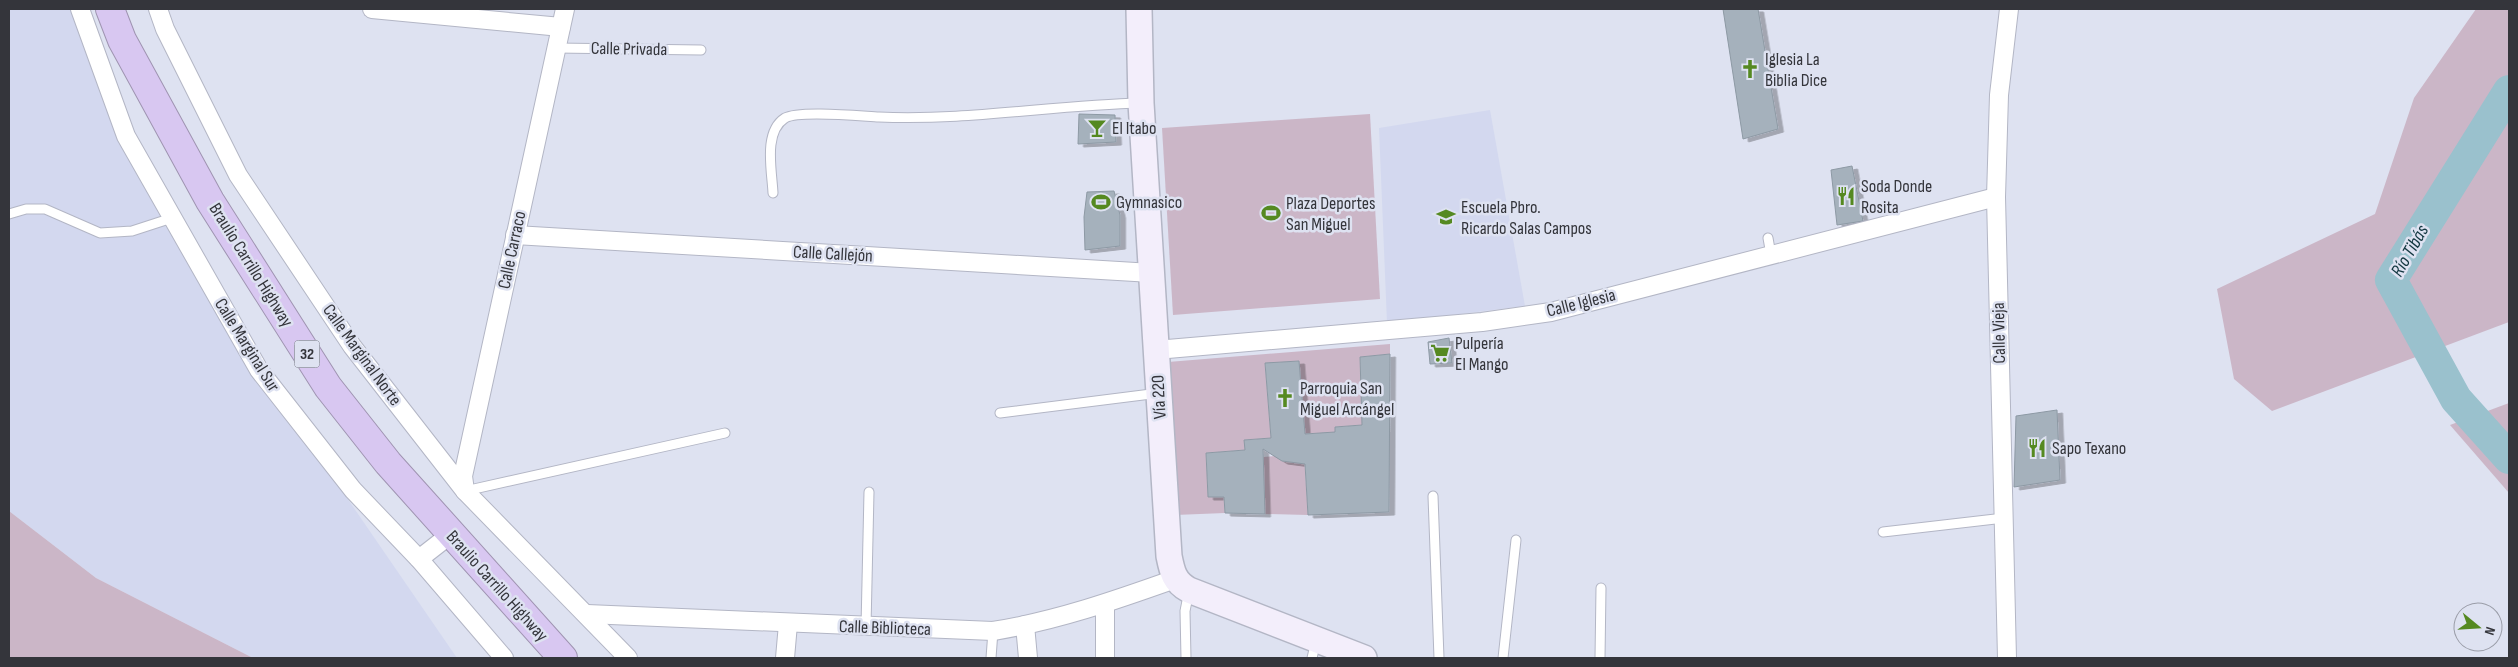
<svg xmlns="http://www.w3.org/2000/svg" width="2518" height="667" viewBox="0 0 2518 667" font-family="'Sofia Sans Condensed',sans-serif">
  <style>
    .built { fill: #d3d8ef }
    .green { fill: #cbb6c7 }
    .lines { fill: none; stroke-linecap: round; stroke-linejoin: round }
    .river { stroke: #9ac1cd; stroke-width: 32 }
    .building { fill: #a5b1bc; stroke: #8d99a4; filter: url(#shadow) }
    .lane-casing { stroke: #b3b6c5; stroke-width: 11 }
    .street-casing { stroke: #b3b6c5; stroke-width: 20 }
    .secondary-casing { stroke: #b3b6c5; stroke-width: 28 }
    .highway-casing { stroke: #9f94b1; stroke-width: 30 }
    .lane { stroke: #fff; stroke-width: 9 }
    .street { stroke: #fff; stroke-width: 18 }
    .secondary { stroke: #f3eefb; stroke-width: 25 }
    .highway { stroke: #d8c7f1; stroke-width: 28 }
    .labels { text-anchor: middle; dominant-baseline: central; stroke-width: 5; stroke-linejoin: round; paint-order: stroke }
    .shield { fill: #dee2f1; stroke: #676972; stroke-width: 1 }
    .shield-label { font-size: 16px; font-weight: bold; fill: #34353b }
    .street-label { font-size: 18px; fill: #34353b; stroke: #dee2f1 }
    .poi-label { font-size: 18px; fill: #34353b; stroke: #dee2f1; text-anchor: start }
    .water-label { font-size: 19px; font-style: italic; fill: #133841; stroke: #dee2f1 }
  </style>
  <defs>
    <filter id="shadow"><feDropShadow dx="5.5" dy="3" stdDeviation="0" flood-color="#0004"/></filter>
  </defs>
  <rect width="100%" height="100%" fill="#dee2f1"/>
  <g class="built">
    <polygon points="9,9 72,9 126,136 259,370 457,658 253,658 96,578 9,511"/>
    <polygon points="1490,110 1525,306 1387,323 1379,128"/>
  </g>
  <g class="green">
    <polygon points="2476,9 2509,9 2509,322 2272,411 2234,379 2217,289 2375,214 2414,98"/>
    <polygon points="1370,114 1380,299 1173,315 1162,128"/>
    <polygon points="1390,344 1390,354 1360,357 1362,412 1390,411 1389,423 1335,427 1339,514 1327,514 1330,433 1305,434 1299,361 1265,364 1271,438 1245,440 1245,450 1206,453 1208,497 1224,497 1225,513 1175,515 1168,362"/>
    <polygon points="2509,403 2509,493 2450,425"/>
    <polygon points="1304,454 1308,515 1265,514 1254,458 1275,456 1282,461 1291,462"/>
    <polygon points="9,511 96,578 253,658 9,658"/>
  </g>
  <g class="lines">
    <polyline class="river" points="2509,91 2391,280 2456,399 2509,458"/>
  </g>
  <g class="building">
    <polygon points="1723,9 1758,9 1778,129 1743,139"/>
    <polygon points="1079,114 1115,115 1116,142 1078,144"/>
    <polygon points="1852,166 1863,221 1837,225 1831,170"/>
    <polygon points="1114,191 1120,215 1120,246 1085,250 1084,217 1087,192"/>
    <polygon points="1449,338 1452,363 1430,364 1428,342"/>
    <polygon points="1390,354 1389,512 1308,515 1305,464 1282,461 1263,449 1265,514 1225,513 1224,497 1208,497 1206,453 1245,450 1244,440 1271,438 1265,363 1299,361 1305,434 1335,432 1335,427 1362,425 1360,357"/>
    <polygon points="2057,410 2060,480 2014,487 2016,416"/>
  </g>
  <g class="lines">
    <g class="lane-casing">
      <g id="lane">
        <polyline points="556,48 701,50"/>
        <path d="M773,193C772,171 763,132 785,118C799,110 860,116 879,117C967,121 1053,105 1141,103"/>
        <polyline points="9,214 26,209 45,209 100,233 132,231 172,218"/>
        <polyline points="1768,238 1771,255"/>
        <polyline points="1000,413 1159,393"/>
        <polyline points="465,491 725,433"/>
        <polyline points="1433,496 1439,658"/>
        <polyline points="1883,532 2004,518"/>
        <polyline points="866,627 869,492"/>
        <polyline points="991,658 993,631"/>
        <polyline points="1186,658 1185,611 1189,591"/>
        <polyline points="1312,658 1316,641"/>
        <polyline points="1503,658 1516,540"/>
        <polyline points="1600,658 1601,588"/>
      </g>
    </g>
    <g class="street-casing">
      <g id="street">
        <polyline points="80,9 126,136 259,370 353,490 419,559 504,658"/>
        <polyline points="158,9 165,29 238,175 352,346 465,491 628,658"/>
        <polyline points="372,9 561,27"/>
        <polyline points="515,235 1152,273"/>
        <polyline points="1156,350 1482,322 1551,312 1996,197"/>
        <polyline points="465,491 463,476 565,9"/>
        <polyline points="419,559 451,534"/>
        <path d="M587,614L993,631C1056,621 1116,600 1175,579"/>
        <polyline points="1025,625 1028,658"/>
        <polyline points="785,658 788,624"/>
        <polyline points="1105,658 1105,604"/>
        <polyline points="2007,658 1996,197 1999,95 2009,9"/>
      </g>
    </g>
    <g class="secondary-casing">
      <path id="secondary" d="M1139,9L1141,103L1169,556C1172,571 1174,582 1189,590L1364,658"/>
    </g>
    <g class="highway-casing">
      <polyline id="highway" points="110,9 122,40 210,201 328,387 388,463 563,658"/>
    </g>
    <use href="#lane" class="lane"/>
    <use href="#street" class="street"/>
    <use href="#secondary" class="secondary"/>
    <use href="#highway" class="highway"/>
  </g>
  <defs>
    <g id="church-bare" transform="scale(1.5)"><path d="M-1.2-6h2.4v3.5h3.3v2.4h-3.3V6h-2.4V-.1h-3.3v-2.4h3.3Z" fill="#558921" stroke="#dee2f1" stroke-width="2.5" paint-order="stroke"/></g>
    <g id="bar-bare" transform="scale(1.5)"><path d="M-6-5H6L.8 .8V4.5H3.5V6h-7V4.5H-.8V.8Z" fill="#558921" stroke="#dee2f1" stroke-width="2.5" paint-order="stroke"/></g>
    <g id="restaurant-bare" transform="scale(1.5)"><path d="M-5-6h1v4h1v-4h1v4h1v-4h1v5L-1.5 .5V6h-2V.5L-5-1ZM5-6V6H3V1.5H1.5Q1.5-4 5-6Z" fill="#558921" stroke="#dee2f1" stroke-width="2.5" paint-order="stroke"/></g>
    <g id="stadium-bare" transform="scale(1.5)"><path d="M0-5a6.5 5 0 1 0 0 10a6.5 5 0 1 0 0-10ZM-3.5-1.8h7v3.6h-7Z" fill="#558921" stroke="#dee2f1" stroke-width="2.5" paint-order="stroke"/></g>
    <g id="school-bare" transform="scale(1.5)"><path d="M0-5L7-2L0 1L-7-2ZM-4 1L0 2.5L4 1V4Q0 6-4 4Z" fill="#558921" stroke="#dee2f1" stroke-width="2.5" paint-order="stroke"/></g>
    <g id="supermarket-bare" transform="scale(1.5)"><path d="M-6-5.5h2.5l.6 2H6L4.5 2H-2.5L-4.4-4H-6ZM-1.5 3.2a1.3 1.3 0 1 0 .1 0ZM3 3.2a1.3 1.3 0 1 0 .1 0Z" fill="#558921" stroke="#dee2f1" stroke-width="2.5" paint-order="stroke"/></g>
  </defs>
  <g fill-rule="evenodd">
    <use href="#church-bare" x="1750" y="69"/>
    <use href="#bar-bare" x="1097" y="128"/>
    <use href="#restaurant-bare" x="1846" y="196"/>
    <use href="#stadium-bare" x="1101" y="202"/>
    <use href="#stadium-bare" x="1271" y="213"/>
    <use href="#school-bare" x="1446" y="217"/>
    <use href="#supermarket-bare" x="1440" y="353"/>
    <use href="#church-bare" x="1285" y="398"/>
    <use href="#restaurant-bare" x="2037" y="448"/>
  </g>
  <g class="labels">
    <rect class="shield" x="294.5" y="340.5" width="25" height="27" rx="4"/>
    <g class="shield-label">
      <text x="307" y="354">32</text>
    </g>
    <g class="street-label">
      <text transform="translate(629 49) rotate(1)">Calle Privada</text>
      <text transform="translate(512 250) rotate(-78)">Calle Carraco</text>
      <text transform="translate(833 254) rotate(3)">Calle Callejón</text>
      <text transform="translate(251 265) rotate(58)">Braulio Carrillo Highway</text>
      <text transform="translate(1581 303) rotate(-14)">Calle Iglesia</text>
      <text transform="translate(1999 333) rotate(-91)">Calle Vieja</text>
      <text transform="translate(247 345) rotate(58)">Calle Marginal Sur</text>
      <text transform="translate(362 355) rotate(54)">Calle Marginal Norte</text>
      <text transform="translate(1159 397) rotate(-93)">Vía 220</text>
      <text transform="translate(497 586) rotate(48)">Braulio Carrillo Highway</text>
      <text transform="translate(885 628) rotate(2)">Calle Biblioteca</text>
    </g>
    <g class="poi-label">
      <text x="1765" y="59">Iglesia La<tspan x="1765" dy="21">Biblia Dice</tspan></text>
      <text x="1112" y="128">El Itabo</text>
      <text x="1861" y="186">Soda Donde<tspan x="1861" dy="21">Rosita</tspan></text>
      <text x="1116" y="202">Gymnasico</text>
      <text x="1286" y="203">Plaza Deportes<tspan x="1286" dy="21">San Miguel</tspan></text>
      <text x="1461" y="207">Escuela Pbro.<tspan x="1461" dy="21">Ricardo Salas Campos</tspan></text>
      <text x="1455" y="343">Pulpería<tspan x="1455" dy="21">El Mango</tspan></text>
      <text x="1300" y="388">Parroquia San<tspan x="1300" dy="21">Miguel Arcángel</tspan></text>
      <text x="2052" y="448">Sapo Texano</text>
    </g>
    <g class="water-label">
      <text transform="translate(2410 251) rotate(-60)">Río Tibás</text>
    </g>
  </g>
  <rect width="2518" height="667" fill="none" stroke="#34353b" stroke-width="20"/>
  <g transform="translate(2478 627) rotate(108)"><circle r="24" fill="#dee2f1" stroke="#9a9da8"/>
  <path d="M0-4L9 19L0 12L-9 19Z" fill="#558921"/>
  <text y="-8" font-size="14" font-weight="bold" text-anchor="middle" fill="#34353b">N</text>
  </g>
</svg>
